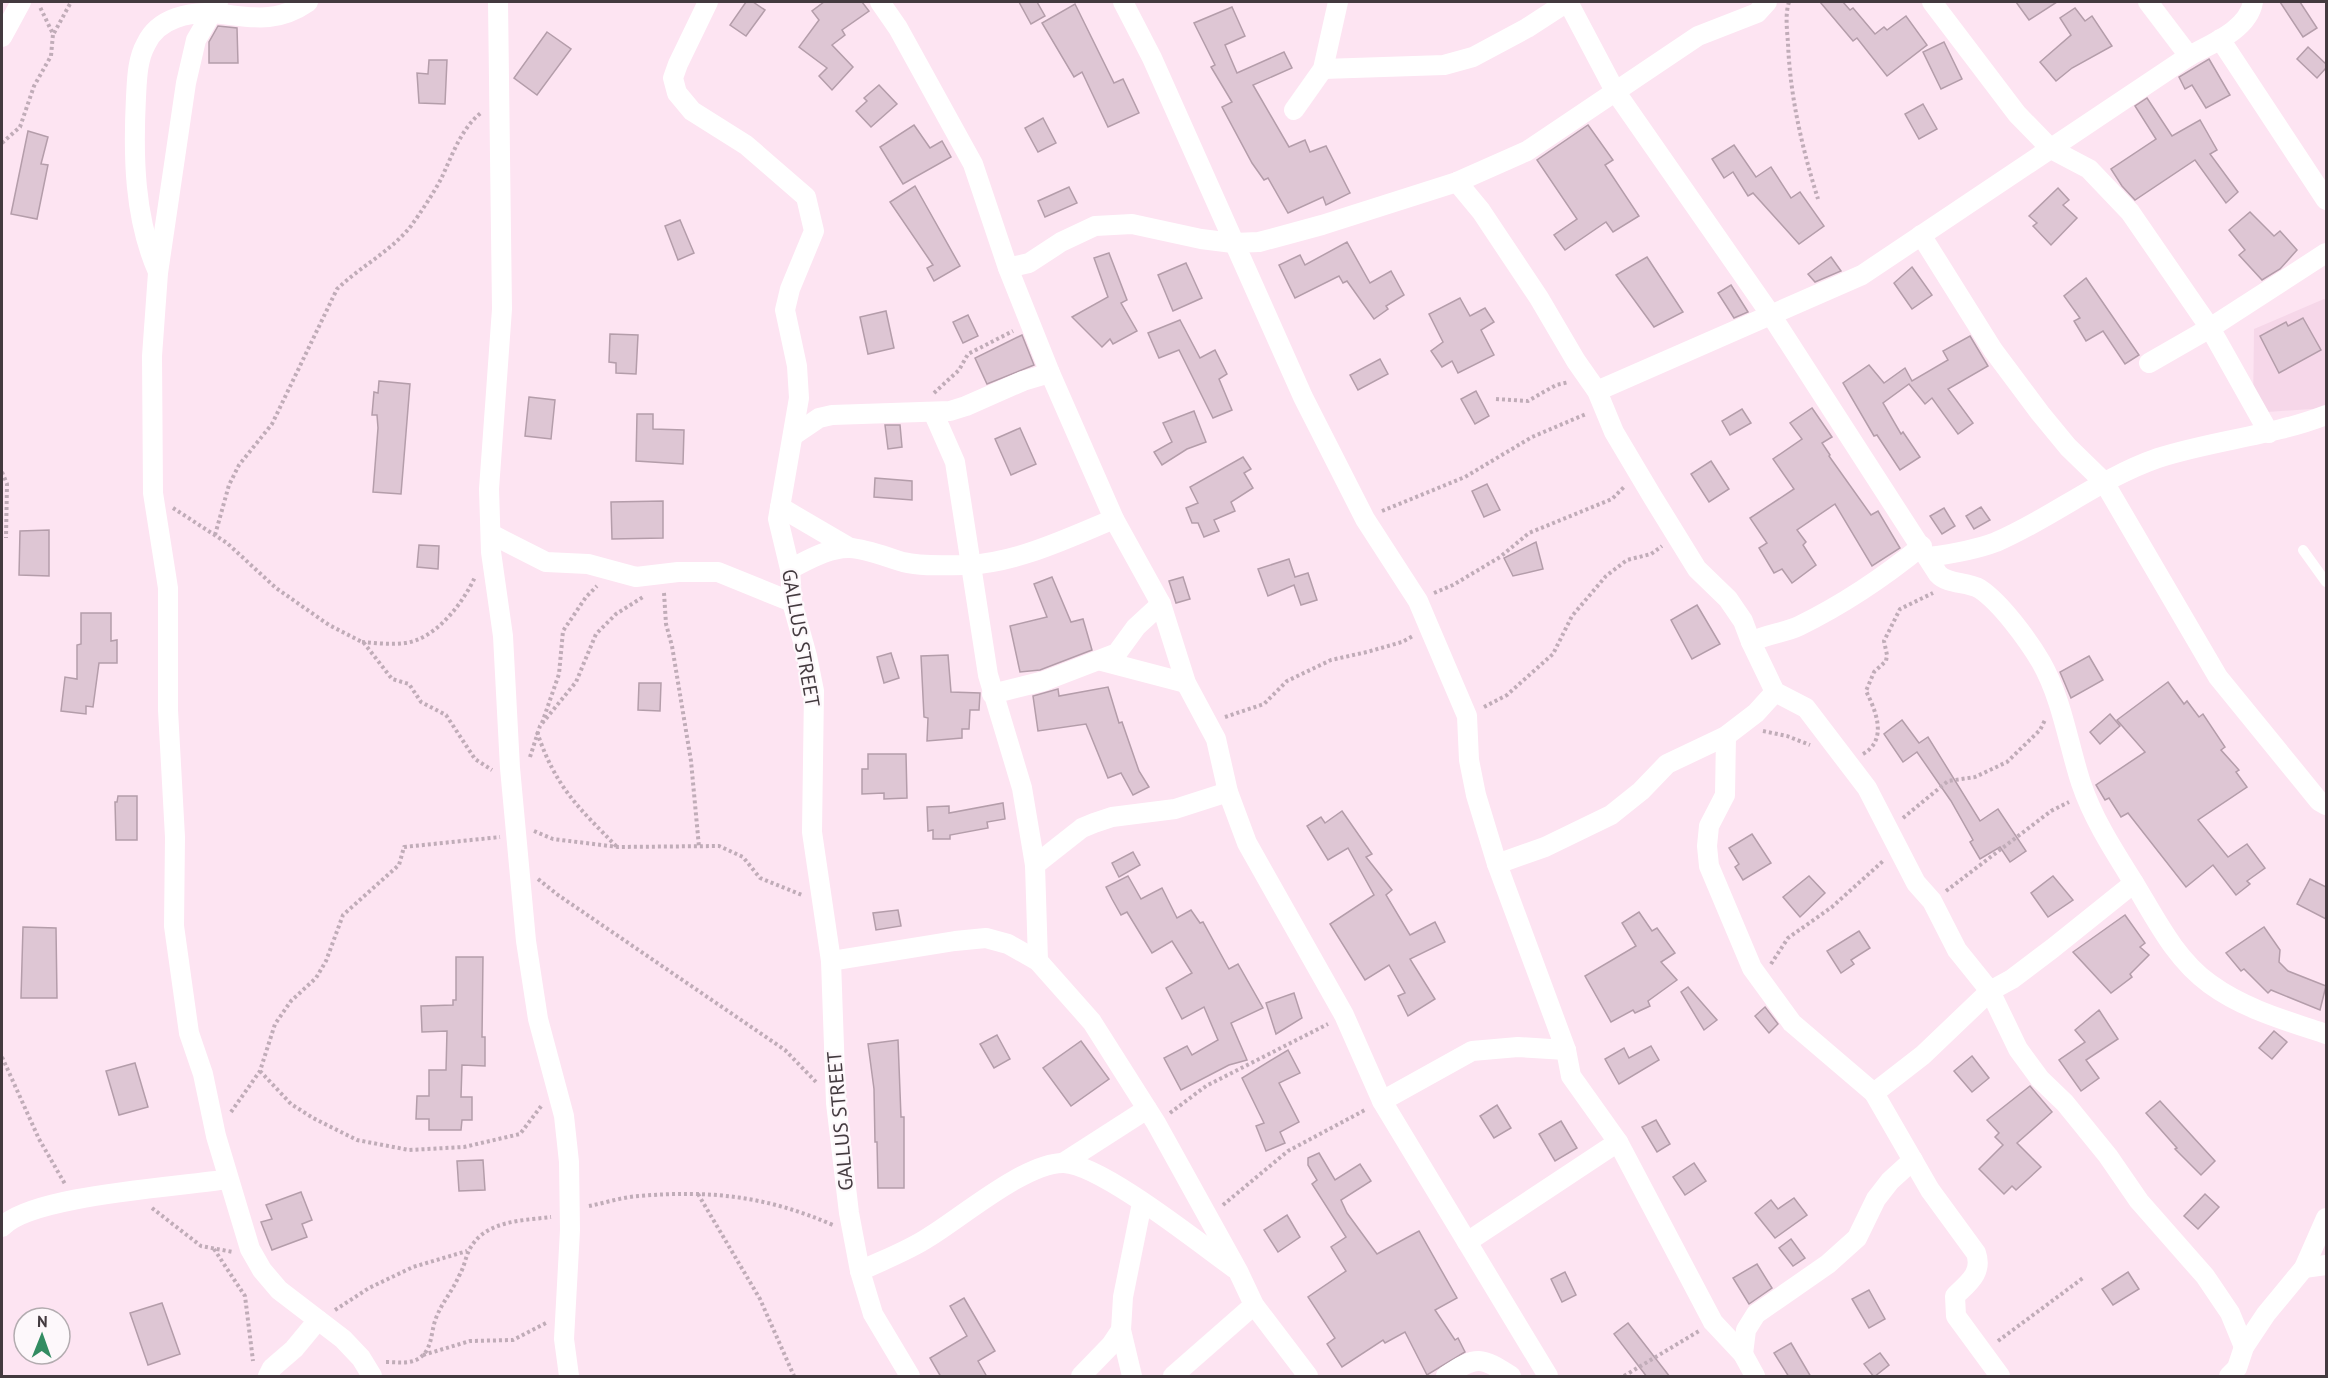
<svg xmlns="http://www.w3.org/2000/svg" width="2328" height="1378" viewBox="0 0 2328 1378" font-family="'PT Sans',sans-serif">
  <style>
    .built { fill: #f6d7e9 }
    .building { fill: #dec6d4; stroke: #b49daa; stroke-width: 1.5 }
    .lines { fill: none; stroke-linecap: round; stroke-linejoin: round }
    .path { stroke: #c0acb8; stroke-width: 4; stroke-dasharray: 3 3; stroke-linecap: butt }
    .service { stroke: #fff; stroke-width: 10 }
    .minor { stroke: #fff; stroke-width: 20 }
    .labels { text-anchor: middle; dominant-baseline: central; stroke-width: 4.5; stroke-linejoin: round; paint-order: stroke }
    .street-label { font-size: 20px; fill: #433a3f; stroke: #fdf8fb }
  </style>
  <rect width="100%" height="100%" fill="#fde4f2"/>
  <polygon class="built" points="2324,299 2326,300 2326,408 2253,413 2254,329"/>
  <g class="building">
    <polygon points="746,2 753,2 765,10 746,36 730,25"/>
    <polygon points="824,2 862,2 869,11 842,30 845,35 832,45 853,67 832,90 819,76 827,68 799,47 819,20 812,11"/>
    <polygon points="1019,2 1037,2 1045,16 1031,24"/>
    <polygon points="1820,2 1843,2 1850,10 1853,8 1875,34 1884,27 1887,30 1906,16 1927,45 1887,76 1857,38 1853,41"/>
    <polygon points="2016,2 2057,2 2029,20"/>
    <polygon points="2280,2 2300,2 2317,28 2303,37"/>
    <polygon points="1075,4 1114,83 1123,79 1139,113 1108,127 1082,72 1074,77 1042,23"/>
    <polygon points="1232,7 1245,36 1225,45 1237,73 1284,52 1292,68 1253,85 1289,147 1305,140 1310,152 1326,146 1350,193 1326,205 1323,197 1288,213 1268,178 1264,180 1252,163 1222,107 1232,102 1211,67 1215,65 1194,23"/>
    <polygon points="2075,8 2085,21 2092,16 2112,46 2072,68 2056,81 2040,62 2071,35 2060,18"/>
    <polygon points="218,26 237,28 238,63 209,63 209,42"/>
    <polygon points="547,32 571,49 537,95 514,78"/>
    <polygon points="1944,42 1962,79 1941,89 1923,52"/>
    <polygon points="2308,47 2326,64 2326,68 2317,78 2297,59"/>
    <polygon points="2209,59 2230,95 2206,108 2192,85 2185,89 2179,77"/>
    <polygon points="429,60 447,60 445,104 419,103 417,73 428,74"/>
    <polygon points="879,85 897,104 871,127 856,111 867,101 864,98"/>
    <polygon points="2147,98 2172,136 2200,120 2217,150 2210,154 2238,192 2226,203 2195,160 2135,200 2122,186 2111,169 2156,139 2135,106"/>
    <polygon points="1923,104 1937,129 1919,139 1905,114"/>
    <polygon points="1043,118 1056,143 1038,152 1025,128"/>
    <polygon points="914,125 930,148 942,141 951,157 903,184 880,147"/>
    <polygon points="1588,125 1613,160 1605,165 1639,216 1613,232 1606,222 1565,250 1554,235 1577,219 1537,160"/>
    <polygon points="28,131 48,137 41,164 48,165 37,219 11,214"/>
    <polygon points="1734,145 1756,177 1771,167 1791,198 1800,192 1824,226 1799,244 1753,193 1748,196 1733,172 1724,178 1712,159"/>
    <polygon points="915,186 960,266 934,281 927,268 933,265 890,202"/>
    <polygon points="1069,187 1077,203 1045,217 1038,201"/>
    <polygon points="2058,188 2069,200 2063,205 2077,218 2051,245 2033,226 2037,223 2029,216"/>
    <polygon points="2250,212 2274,236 2280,231 2297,250 2280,269 2262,280 2239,255 2245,250 2229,230"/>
    <polygon points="680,220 694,253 678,260 665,226"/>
    <polygon points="1347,242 1370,283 1391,271 1404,295 1386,306 1388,309 1374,319 1347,281 1343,283 1339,276 1295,298 1279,265 1300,255 1305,265"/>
    <polygon points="1109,253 1127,300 1121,303 1137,331 1113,344 1110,339 1102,347 1072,317 1108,297 1094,258"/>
    <polygon points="1647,257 1683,312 1654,327 1616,275"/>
    <polygon points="1831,257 1841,271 1815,282 1808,274"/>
    <polygon points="1186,263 1202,298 1173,311 1158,275"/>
    <polygon points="1912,267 1932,295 1912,309 1894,283"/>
    <polygon points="2086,278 2139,355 2125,364 2103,331 2086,341 2074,321 2080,318 2064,296"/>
    <polygon points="1731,285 1748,312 1734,318 1718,293"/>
    <polygon points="1460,298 1470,316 1485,308 1494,322 1481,330 1494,355 1458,373 1452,361 1442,367 1431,351 1443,342 1429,314"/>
    <polygon points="886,311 894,348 868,354 860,317"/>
    <polygon points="968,315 978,336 963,343 953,322"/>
    <polygon points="2303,318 2321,350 2279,373 2260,336 2286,322 2288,326"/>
    <polygon points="1180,320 1200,358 1215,350 1227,374 1219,379 1232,410 1213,418 1179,350 1159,358 1148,333"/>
    <polygon points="610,334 638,335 636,374 616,373 616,363 609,362"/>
    <polygon points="1022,335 1034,365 987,384 975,358"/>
    <polygon points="1970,336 1988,366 1948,389 1973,423 1958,434 1932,398 1925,404 1909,384 1883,403 1901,434 1903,432 1920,457 1900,470 1877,435 1874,436 1843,383 1869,365 1884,383 1905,368 1912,381 1948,360 1943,351"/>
    <polygon points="1380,359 1388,374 1358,390 1350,375"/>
    <polygon points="379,381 410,384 401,494 373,492 378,428 377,415 372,415 374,392 378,393"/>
    <polygon points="1476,391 1489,416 1475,424 1461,399"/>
    <polygon points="529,397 555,400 551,439 525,436"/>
    <polygon points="1812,408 1832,437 1822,443 1830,455 1829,456 1871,515 1878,511 1900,548 1872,566 1835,504 1797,530 1806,542 1803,545 1816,565 1792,583 1782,569 1774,573 1759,548 1767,543 1750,518 1794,489 1773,459 1802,439 1790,423"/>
    <polygon points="1742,409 1751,423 1730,435 1722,421"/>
    <polygon points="1194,411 1206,442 1187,449 1162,465 1154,452 1172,442 1163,423"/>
    <polygon points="637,414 653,414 653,429 684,430 683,464 636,461"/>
    <polygon points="885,425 900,425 902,447 888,449"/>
    <polygon points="1020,428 1036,464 1011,475 995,439"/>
    <polygon points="1243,457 1251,469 1244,473 1253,488 1231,502 1235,511 1214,520 1219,531 1204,537 1198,523 1192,523 1186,508 1198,503 1190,487"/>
    <polygon points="1711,461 1729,489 1709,502 1691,474"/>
    <polygon points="875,478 912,481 912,500 874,497"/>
    <polygon points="1487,484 1500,510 1484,517 1472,491"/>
    <polygon points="663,501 663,538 612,539 611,502"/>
    <polygon points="1981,507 1990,520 1974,529 1966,516"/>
    <polygon points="1944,508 1955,526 1942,534 1930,516"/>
    <polygon points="49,530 49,576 19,575 20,531"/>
    <polygon points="1536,542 1543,569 1513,576 1504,558"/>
    <polygon points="419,545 439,546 438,569 417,567"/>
    <polygon points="1289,559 1295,577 1308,573 1317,600 1301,605 1294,585 1268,596 1258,569"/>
    <polygon points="1052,577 1071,622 1083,619 1092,650 1040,670 1020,672 1010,626 1047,617 1034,584"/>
    <polygon points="1183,577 1190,599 1176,603 1169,581"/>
    <polygon points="1697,605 1720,644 1692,659 1671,620"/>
    <polygon points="81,613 111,613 111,641 117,640 117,663 99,663 93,707 86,706 86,714 61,711 65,677 77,679 77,645 81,644"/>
    <polygon points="891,653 899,678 884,683 877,657"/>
    <polygon points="948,655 951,692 980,693 979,710 970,710 969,729 962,729 962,738 927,741 928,718 924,717 921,656"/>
    <polygon points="2089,656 2103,680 2071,698 2060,672"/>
    <polygon points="2168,682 2184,704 2187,701 2199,717 2203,714 2225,747 2221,750 2239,770 2236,772 2247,787 2198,820 2228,857 2247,844 2265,868 2247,881 2250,884 2236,895 2213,865 2186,887 2128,813 2121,817 2109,798 2105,800 2096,785 2145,752 2117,720"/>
    <polygon points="639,683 661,683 660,711 638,710"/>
    <polygon points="1108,687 1119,723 1122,722 1139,771 1149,787 1133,795 1121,773 1108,778 1086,724 1038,731 1033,696 1058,689 1059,696"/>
    <polygon points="2110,714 2120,726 2100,744 2090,732"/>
    <polygon points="1902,720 1919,743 1928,737 1980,821 1998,809 2026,851 2010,862 2000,847 1980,859 1970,842 1973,840 1951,801 1917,752 1903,762 1884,734"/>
    <polygon points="868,754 906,754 907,798 884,799 884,793 862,794 862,769 868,769"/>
    <polygon points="118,796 137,796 137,840 116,840 115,802 117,802"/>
    <polygon points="1003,803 1005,819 987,822 988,828 950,835 950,839 933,839 933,830 928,831 927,807 949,806 949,813"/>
    <polygon points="1342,811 1372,854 1366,857 1392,890 1386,895 1410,935 1435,922 1445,942 1410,959 1435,999 1408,1016 1398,996 1405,993 1389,965 1365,980 1330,924 1374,895 1348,848 1328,860 1307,826 1321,817 1325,823"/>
    <polygon points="1752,834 1771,863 1743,880 1735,867 1739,864 1729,848"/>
    <polygon points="1133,852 1140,865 1119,877 1112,863"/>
    <polygon points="1128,876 1141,899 1162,888 1177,918 1191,910 1200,923 1203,922 1229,969 1238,964 1263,1008 1231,1023 1247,1060 1229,1065 1181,1090 1164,1058 1187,1046 1192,1055 1218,1040 1204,1007 1182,1019 1166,988 1192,973 1172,941 1152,953 1127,912 1121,915 1112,899 1106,887"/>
    <polygon points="1809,876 1825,893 1800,917 1783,897"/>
    <polygon points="2053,876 2073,900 2048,917 2031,893"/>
    <polygon points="2310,879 2326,887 2326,919 2297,904"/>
    <polygon points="898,910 901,926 876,930 873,913"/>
    <polygon points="1639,912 1652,931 1657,928 1675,953 1661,962 1677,980 1648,1001 1650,1006 1635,1013 1633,1010 1611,1022 1585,976 1636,946 1622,923"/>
    <polygon points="2125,915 2145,943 2140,947 2149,955 2130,974 2132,977 2111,993 2073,952"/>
    <polygon points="23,927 56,928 57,998 21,998"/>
    <polygon points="2264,927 2280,950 2279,962 2288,971 2326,986 2320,1010 2271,990 2268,993 2244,969 2241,971 2226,953"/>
    <polygon points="1859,931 1870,948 1851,960 1854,964 1841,973 1827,951"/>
    <polygon points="456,957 483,957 482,1037 485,1037 485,1066 462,1065 461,1097 472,1097 472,1120 462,1120 461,1130 429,1130 429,1119 416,1119 417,1096 429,1096 429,1070 446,1070 447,1031 422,1032 421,1006 453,1005 453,1000 456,1000"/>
    <polygon points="1688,987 1717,1020 1704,1030 1681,992"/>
    <polygon points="1294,993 1302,1018 1276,1034 1266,1003"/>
    <polygon points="1765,1007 1778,1024 1769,1033 1755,1016"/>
    <polygon points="2099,1010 2118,1039 2086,1060 2099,1078 2081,1091 2059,1060 2085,1042 2075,1030"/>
    <polygon points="2274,1031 2287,1042 2272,1059 2259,1048"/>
    <polygon points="997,1035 1010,1059 994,1068 980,1044"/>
    <polygon points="898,1040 901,1117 904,1117 904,1188 878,1188 877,1142 875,1142 874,1089 868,1044"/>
    <polygon points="1081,1041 1109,1079 1071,1106 1043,1068"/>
    <polygon points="1651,1046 1659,1060 1619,1084 1605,1059 1624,1048 1629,1058"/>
    <polygon points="1288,1050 1300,1073 1279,1083 1299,1122 1280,1132 1285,1143 1266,1151 1256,1126 1264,1123 1242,1078"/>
    <polygon points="1972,1056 1989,1078 1972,1092 1954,1071"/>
    <polygon points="135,1063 148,1107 119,1115 106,1071"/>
    <polygon points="2030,1086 2052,1112 2017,1143 2041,1167 2016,1190 2012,1186 2004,1194 1979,1169 2003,1145 1995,1137 1999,1133 1987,1120"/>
    <polygon points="2160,1101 2215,1161 2201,1175 2175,1149 2177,1148 2146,1113"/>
    <polygon points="1497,1105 1511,1128 1494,1138 1480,1116"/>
    <polygon points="1656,1120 1670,1144 1657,1152 1642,1127"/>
    <polygon points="1561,1121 1577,1148 1555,1161 1539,1134"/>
    <polygon points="1319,1153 1335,1180 1360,1164 1371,1181 1341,1200 1347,1213 1377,1254 1419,1231 1457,1298 1435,1310 1455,1340 1458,1338 1465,1352 1427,1375 1405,1332 1385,1343 1383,1340 1342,1367 1327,1344 1335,1338 1308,1297 1346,1271 1331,1247 1346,1237 1312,1184 1317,1180 1308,1165 1308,1158"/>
    <polygon points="483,1160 485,1190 459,1191 457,1161"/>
    <polygon points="1694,1163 1706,1181 1685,1195 1673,1177"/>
    <polygon points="301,1192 312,1220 302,1224 307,1237 272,1250 261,1222 272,1219 266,1205"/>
    <polygon points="2205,1194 2219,1207 2198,1229 2184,1216"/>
    <polygon points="1794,1198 1807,1215 1775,1238 1755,1213 1771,1200 1778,1209"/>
    <polygon points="1287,1215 1300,1237 1278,1252 1264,1230"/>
    <polygon points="1791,1239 1805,1258 1793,1266 1779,1248"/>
    <polygon points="1757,1264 1772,1288 1749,1304 1733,1278"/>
    <polygon points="1565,1272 1576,1295 1562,1302 1551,1279"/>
    <polygon points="2128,1272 2139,1289 2113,1305 2102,1289"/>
    <polygon points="1869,1290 1885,1319 1869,1328 1852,1299"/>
    <polygon points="964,1298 995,1351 978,1361 987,1377 941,1377 930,1358 967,1336 950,1306"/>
    <polygon points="162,1303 180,1354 148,1365 130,1313"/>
    <polygon points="1628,1323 1670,1377 1647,1377 1614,1334"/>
    <polygon points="1791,1343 1811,1377 1789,1377 1774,1353"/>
    <polygon points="1880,1353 1889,1365 1874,1377 1864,1364"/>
  </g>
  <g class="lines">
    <g class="path">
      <path d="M1789,2C1785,14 1787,30 1788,43C1790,96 1802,148 1818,199"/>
      <polyline points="54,33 71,2"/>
      <polyline points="2,143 20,127 34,86 51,56 53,34 40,7"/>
      <polyline points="934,393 959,370 968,354 1013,331"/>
      <polyline points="1496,399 1528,401 1556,385 1569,382"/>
      <polyline points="2,472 7,484 6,538"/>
      <polyline points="173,508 227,543 276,588 329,625 364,643 392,679 409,684 421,702 446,715 475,759 492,770"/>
      <polyline points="1382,511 1465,477 1532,437 1586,414"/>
      <path d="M215,535L229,485L239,465L272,424L337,289C361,266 390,252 411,226C421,212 433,194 441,179C452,156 461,128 482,112"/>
      <polyline points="664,593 666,624 672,646 691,761 699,847"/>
      <polyline points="1434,593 1453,585 1500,557 1529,533 1612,499 1625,486"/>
      <path d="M362,642C376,643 391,645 405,643C436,639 463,603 475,577"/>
      <polyline points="1484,707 1507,695 1553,654 1572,616 1606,576 1627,560 1651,554 1662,546"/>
      <polyline points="1225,717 1264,704 1287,681 1331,660 1367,652 1402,642 1413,636"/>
      <polyline points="542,723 559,674 563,631 586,597 597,586"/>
      <polyline points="1763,731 1787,736 1810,745"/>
      <path d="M537,732C556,788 578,807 617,847"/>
      <path d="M1863,754C1888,740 1876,711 1866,691L1874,672L1886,661L1887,655L1884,641L1900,609L1933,593"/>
      <polyline points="530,757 540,726 576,682 596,634 616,614 643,597"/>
      <polyline points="1903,818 1948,781 1975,777 2007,762 2040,730 2045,720"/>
      <polyline points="534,831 553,839 618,847 719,846 743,857 760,878 802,895"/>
      <polyline points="538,879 558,895 785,1050 817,1083"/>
      <polyline points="1946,891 2051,811 2069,802"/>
      <polyline points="1771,964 1788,938 1832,907 1883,861"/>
      <polyline points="2,1057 39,1139 65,1184"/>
      <polyline points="260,1071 291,1104 313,1118 357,1140 409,1150 464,1147 520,1134 542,1105"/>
      <polyline points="231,1112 260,1071 275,1024 291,1001 316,978 326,961 343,915 399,865 404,847 500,837"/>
      <polyline points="1170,1113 1206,1086 1328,1024"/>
      <polyline points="698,1194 760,1299 794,1376"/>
      <polyline points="1223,1205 1288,1151 1365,1110"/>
      <path d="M589,1206C605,1203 622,1197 639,1196C711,1190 766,1196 833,1225"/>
      <polyline points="152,1208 201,1246 233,1252"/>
      <polyline points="214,1249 245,1296 253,1361"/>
      <polyline points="335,1310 369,1288 413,1267 467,1251"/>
      <polyline points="1998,1341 2083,1278"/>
      <polyline points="423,1355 470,1341 513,1340 546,1323"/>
      <path d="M386,1362C399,1362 412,1365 422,1356C432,1347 431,1333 435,1321C440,1305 452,1292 459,1276C468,1260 464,1251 480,1236C499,1220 528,1220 551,1217"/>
      <polyline points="1624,1376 1699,1331"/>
    </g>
    <polyline class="service" points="2303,550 2326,582"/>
    <g class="minor">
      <polyline points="218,2 196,40 186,83 158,273 152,356 153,493 168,588 168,710 175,837 174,926 189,1033 203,1074 216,1136 250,1249 262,1270 279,1290 343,1339 361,1358 372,1376"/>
      <polyline points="498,2 502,309 489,489 491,552 503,636 510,768 526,941 538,1019 564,1116 569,1162 570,1230 564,1339 569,1376"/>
      <polyline points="708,2 678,64 673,78 677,93 692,111 746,145 806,197 814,231 790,289 785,310 797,366 799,398 778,519 790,569 792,602 807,656 814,691 812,832 831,961 836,1103 849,1213 860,1271 873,1314 910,1376"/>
      <polyline points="880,2 898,28 973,164 1008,268 1050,373 1114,519 1161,604 1186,683 1216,739 1228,792 1247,843 1344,1015 1382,1101 1548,1376"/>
      <polyline points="1123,2 1152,58 1303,397 1365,519 1418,601 1429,627 1467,716 1469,760 1476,795 1497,864"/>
      <path d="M1568,2L1615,91L1771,315L1938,574C1948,585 1967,581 1980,589C2001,603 2028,640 2041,662C2062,699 2068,743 2081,783C2093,819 2114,851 2134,883C2156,919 2175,959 2210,984C2244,1009 2287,1021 2326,1034"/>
      <polyline points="1932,2 2017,114 2051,149 2089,169 2130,212 2210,328 2269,433"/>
      <polyline points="2148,2 2189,56"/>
      <polyline points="2,37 21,2"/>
      <polyline points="2220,39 2326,200"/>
      <polyline points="1323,69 1444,65 1473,57 1527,28 1567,2"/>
      <polyline points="1294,110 1323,69 1338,2"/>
      <polyline points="1457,182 1481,211 1539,298 1576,361 1597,391 1614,432 1652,496 1697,569 1728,599 1743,621 1751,642"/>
      <polyline points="1921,235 1993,350 2040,413 2068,447 2104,482 2218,677 2319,801 2326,805"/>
      <polyline points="1008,268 1029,263 1061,242 1095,226 1132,224 1201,239 1233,243 1259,242 1322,225 1457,182 1527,151 1698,36 1757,13 1767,2"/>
      <path d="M158,272C134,218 133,156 136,97C137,80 137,60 146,44C152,31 162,23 176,18C223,1 259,36 308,2"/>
      <polyline points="2149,363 2210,328 2326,253"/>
      <path d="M1597,391L1862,275L2189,56C2211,44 2248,30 2253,2"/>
      <polyline points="933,412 955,462 988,675 1022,788 1035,865 1038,961"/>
      <polyline points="794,435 819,418 832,415 950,411 966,406 1023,381 1050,373"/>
      <polyline points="780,507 850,548"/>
      <polyline points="491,534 546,562 588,564 636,577 678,572 718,572 792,602"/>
      <path d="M1922,546C1884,577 1844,604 1799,626C1784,633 1767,634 1751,642L1775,692L1806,708L1867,788L1916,883L1932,901L1957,950L1990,991L2018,1049L2040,1079L2065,1103L2108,1156L2139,1201L2205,1276L2230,1313L2244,1347"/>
      <path d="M1929,557C1951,554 1975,550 1996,542C2052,518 2100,478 2158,458C2214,440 2272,436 2326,415"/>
      <path d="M790,569C808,560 830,547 850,548C867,549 886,557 903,562C923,567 946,565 966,565C1017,563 1068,538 1114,519"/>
      <polyline points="1102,661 1186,683"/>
      <polyline points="992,694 1044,681 1117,653 1136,627 1161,604"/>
      <path d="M1726,736L1725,795L1709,826L1707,846L1709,866L1752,968L1792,1023L1874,1093L1930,1190L1976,1253C1983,1273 1968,1283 1955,1296L1956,1316L2000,1376"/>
      <polyline points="1035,865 1082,828 1094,823 1112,817 1175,809 1228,792"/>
      <polyline points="831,961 955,941 986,938 1008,944 1038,961 1092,1022 1156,1123 1238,1271 1254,1305 1308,1376"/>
      <polyline points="1874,1093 1923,1055 1990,991 2012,979 2053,948 2134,883"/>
      <polyline points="1382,1101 1472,1051 1518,1047 1566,1050"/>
      <polyline points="1063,1163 1147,1109"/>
      <path d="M2,1227C31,1195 180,1187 228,1179"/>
      <polyline points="1467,1242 1618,1142"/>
      <polyline points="2304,1268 2326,1265"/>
      <path d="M860,1271C883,1260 908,1251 929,1237C962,1217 1026,1162 1064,1163C1102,1165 1199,1243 1234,1268"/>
      <polyline points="1121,1330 1132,1376"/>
      <polyline points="1743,1354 1746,1330 1756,1314 1828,1264 1857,1238 1876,1199 1890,1181 1913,1160"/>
      <polyline points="268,1376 272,1368 294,1349 318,1320"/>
      <polyline points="1081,1376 1111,1345 1121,1330 1123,1297 1142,1203"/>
      <polyline points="1173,1376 1254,1305"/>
      <path d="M1446,1376C1477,1355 1481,1357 1511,1376"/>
      <polyline points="1755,1376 1743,1354 1713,1322 1618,1142 1571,1076 1566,1050 1497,864 1545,847 1611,815 1641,791 1667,764 1726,736 1756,713 1775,692"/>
      <polyline points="2229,1376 2237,1368 2244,1347 2266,1314 2304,1268 2326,1218"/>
    </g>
  </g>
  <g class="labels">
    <g class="street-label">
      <text transform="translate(801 638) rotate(80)">GALLUS STREET</text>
      <text transform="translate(840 1121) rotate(-95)">GALLUS STREET</text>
    </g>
  </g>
  <rect width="2328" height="1378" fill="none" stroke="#433a3f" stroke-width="6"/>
  <g transform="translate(42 1336) rotate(1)"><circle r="28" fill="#fdf8fb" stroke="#b3acb0" stroke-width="1.5"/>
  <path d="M0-4.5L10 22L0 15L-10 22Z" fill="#338c62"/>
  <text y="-9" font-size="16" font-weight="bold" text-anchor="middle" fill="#433a3f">N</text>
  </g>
</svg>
